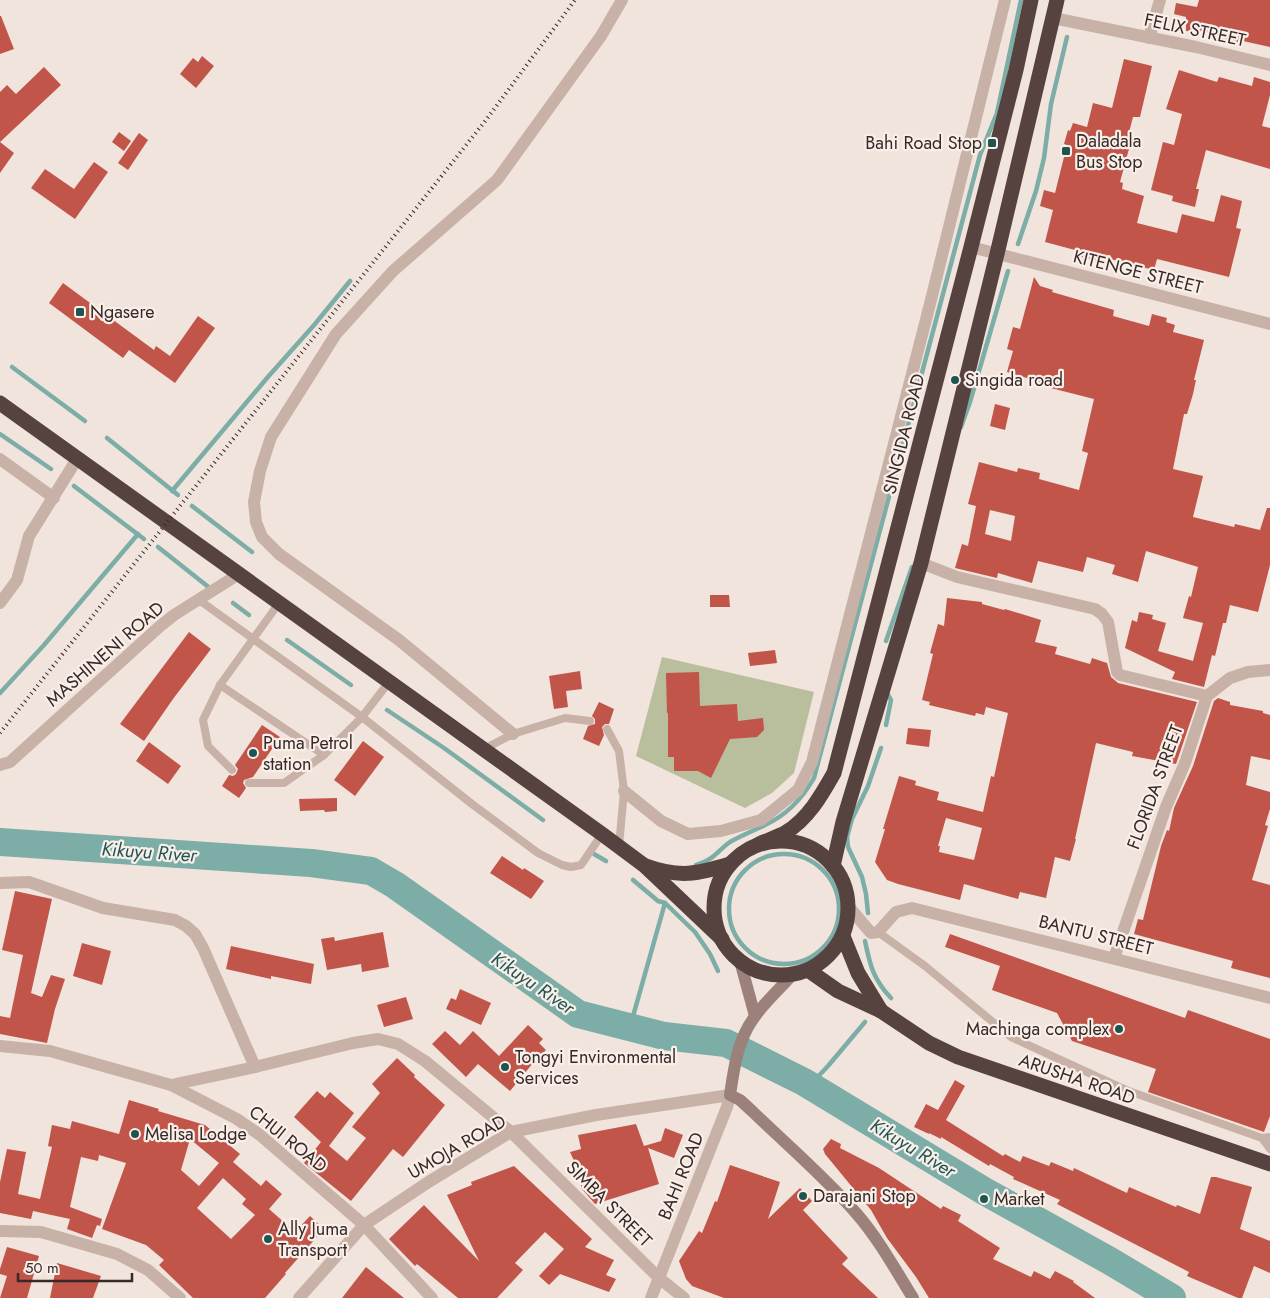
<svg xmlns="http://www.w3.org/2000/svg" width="1270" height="1298" viewBox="0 0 1270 1298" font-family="Jost,sans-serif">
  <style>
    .green { fill: #b9bf9c }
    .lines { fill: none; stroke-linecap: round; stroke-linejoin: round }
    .stream { stroke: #7cada7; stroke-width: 4.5 }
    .river { stroke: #7cada7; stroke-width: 28 }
    .building { fill: #c1554a; fill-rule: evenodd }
    .lane { stroke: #c8b2a8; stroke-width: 8 }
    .street { stroke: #c8b2a8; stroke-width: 12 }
    .secondary { stroke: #9c817a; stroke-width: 12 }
    .highway { stroke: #56433f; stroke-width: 15 }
    .rail { stroke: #352a28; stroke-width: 4; stroke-dasharray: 1 4; stroke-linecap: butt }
    .poi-dot { fill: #1f5551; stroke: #f9eee8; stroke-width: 2 }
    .labels { text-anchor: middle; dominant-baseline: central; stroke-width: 4.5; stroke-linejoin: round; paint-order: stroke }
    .street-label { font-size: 18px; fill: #352a28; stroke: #f9eee8 }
    .poi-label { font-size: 18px; fill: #352a28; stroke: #f9eee8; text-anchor: start }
    .water-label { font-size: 19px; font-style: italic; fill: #1f5551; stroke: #f9eee8 }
  </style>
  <rect width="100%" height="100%" fill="#f1e4dc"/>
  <polygon class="green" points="662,657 814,692 794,773 772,793 745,808 636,756"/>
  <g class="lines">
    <g class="stream">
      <polyline points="1018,244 1036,191 1044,158 1051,104 1067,37"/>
      <polyline points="12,367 85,421"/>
      <polyline points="961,427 970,402 1008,271"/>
      <polyline points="0,434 51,469"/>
      <polyline points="107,438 178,495"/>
      <polyline points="74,486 144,539"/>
      <polyline points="172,491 267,378 315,324 350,281"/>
      <polyline points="192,506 252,552"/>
      <polyline points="158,547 211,589"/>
      <polyline points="233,603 249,615"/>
      <polyline points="287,640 351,685"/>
      <polyline points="886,641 912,567"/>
      <polyline points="0,693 44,645 138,534"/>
      <polyline points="387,710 444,748 543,820"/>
      <polyline points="886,725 891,700 886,691"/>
      <polyline points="594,854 606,861"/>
      <circle cx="784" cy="909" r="55"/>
      <path d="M696,865C714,860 717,851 730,842C742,835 753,831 765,825C787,815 802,799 814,778L980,155L997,113L1021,0"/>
      <polyline points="633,880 658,901 665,903 695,932 710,954 718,971"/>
      <polyline points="868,913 866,894 862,877 848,847 847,837 852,819 868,786 881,748"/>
      <path d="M865,941C870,965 873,979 891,998"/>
      <polyline points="630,1027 665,903"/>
      <polyline points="810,1085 828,1066 865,1022"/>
    </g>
    <polyline class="river" points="0,842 311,863 371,871 395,885 578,1014 664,1036 726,1043 804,1082 984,1191 1110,1261 1172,1298"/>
  </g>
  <g class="building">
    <polygon points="1199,0 1270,0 1270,47 1243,41 1242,43 1210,37 1210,32 1186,31 1186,17 1174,14 1176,3 1197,7"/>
    <polygon points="0,16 1,16 14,49 0,54"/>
    <polygon points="202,56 214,66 196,88 180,74 193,58 198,62"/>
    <polygon points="1124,59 1152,66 1140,117 1133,117 1126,144 1130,145 1120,182 1123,183 1122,189 1144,196 1137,223 1177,233 1182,214 1214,222 1221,195 1242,201 1236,228 1241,229 1229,277 1157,259 1154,270 1098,256 1097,261 1074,255 1075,250 1045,242 1053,210 1040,206 1044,190 1055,193 1067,145 1064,144 1068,130 1070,131 1073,123 1087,127 1093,103 1112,108"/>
    <polygon points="44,67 61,85 0,142 14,153 0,173 0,92 7,85 16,94"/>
    <polygon points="1179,70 1217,82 1219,77 1252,86 1254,77 1270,82 1270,95 1262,126 1270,128 1270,169 1206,150 1196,189 1199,189 1195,207 1172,201 1173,196 1151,190 1163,142 1174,145 1182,114 1166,109"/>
    <polygon points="119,132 131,141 124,151 112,142"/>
    <polygon points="139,133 148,140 128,170 118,163"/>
    <polygon points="94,162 108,172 75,219 31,188 45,169 74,189"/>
    <path d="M1034,277L1040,286L1053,290L1052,292L1114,310L1113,316L1149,326L1152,314L1167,318L1166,322L1175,325L1173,332L1204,340L1194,380H1196L1193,394L1187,414H1184L1173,469L1203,476L1193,517L1234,527L1235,524L1260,530L1267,508H1270V565L1258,612L1230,605L1226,623H1223L1215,656L1212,655L1204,687L1172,679L1175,672L1125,648L1132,620L1137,622L1139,612L1153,615L1152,619L1166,623L1158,651L1193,661L1203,623L1183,618L1189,596L1191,597L1198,567L1146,551L1138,582L1112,574L1115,565L1087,557L1083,572L1038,561L1032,583L998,573L997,578L955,568L962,544L968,546L976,506L968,504L979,462L1017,472L1018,468L1040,473L1039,479L1079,490L1088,453L1082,451L1094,399L1039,385L1040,382L1007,372L1013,351L1007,349L1013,327L1020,329ZM990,510L1015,516L1011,541L985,534Z"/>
    <polygon points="63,283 154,350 156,346 170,356 198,316 215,328 175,383 129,350 123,358 49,303"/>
    <polygon points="995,404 1010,408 1005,430 990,426"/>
    <polygon points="710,595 729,595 730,607 710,607"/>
    <path d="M947,598L982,602V604L1004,610L1005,609L1041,620L1035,642L1057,647L1055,654L1090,664L1092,658L1107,663L1111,677L1118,683L1197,702L1176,764L1132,756L1133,752L1096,743L1075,839H1076L1070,861L1055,857L1046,898L1020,892L1018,899L964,884L960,900L898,884L887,880L875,862L885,829H883L899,776L916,781L915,785L939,792L937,800L983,812L991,776L994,777L1008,713L986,707L984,715L976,713L975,716L929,705L930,702L922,700L933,654L930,653L938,624L944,626ZM946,818L982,828L974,860L939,852L940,846H938Z"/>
    <polygon points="189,632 211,649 173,699 144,741 120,724"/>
    <polygon points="775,650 777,663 750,666 748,653"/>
    <polygon points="580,671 582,689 566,691 568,707 554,709 549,676"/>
    <polygon points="699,672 700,706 737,704 738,721 763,718 764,730 757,737 730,739 711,778 698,771 674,771 674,757 668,757 668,713 667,713 666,673"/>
    <polygon points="1218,698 1230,702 1230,705 1263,711 1263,713 1270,715 1270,760 1251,756 1246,785 1270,792 1270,809 1265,825 1268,826 1252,880 1270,885 1270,978 1231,968 1233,961 1134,934 1138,919 1143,920 1161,846 1167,830 1169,831 1174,808 1193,766 1214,701"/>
    <polygon points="599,702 614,709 609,724 605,724 602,727 604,735 599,746 583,739 588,726 595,724 595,719 592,716"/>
    <polygon points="262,725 280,737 253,777 244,780 243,783 246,788 239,798 222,786 229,775 233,776 236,774 238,769 235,765"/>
    <polygon points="908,728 931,730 929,747 906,744"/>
    <polygon points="363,741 384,757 355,796 334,780"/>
    <polygon points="149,742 181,766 168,784 136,761"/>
    <polygon points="337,798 337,811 325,812 324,810 300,811 299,799"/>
    <polygon points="502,856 523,870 524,868 544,881 531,899 490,873"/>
    <polygon points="15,891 52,899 31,993 42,997 51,975 65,979 55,1009 47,1043 0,1034 0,1016 10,1018 23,955 2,950"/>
    <polygon points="383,932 389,967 362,972 361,964 327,970 321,939 334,937 335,941"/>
    <polygon points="950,934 1185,1018 1188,1010 1270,1039 1270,1116 1264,1132 1148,1092 1156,1069 1072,1041 1057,1013 992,990 1000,966 945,947"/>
    <polygon points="82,943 111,951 102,985 73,976"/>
    <polygon points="231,946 314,964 311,984 271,976 271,979 226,969"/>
    <polygon points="460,989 491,1003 481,1025 446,1009 451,998 456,1000"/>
    <polygon points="406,997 413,1019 384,1027 377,1005"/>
    <polygon points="528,1025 543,1039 539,1043 546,1050 533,1063 510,1091 478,1064 466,1077 432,1044 445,1031 460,1045 473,1031 499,1056"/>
    <polygon points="397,1058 415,1075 414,1077 445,1105 403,1157 393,1149 351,1201 304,1163 321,1142 294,1117 317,1091 325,1098 330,1092 354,1113 329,1146 347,1161 366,1138 352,1127 380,1093 372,1084"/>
    <polygon points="955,1080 965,1086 946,1120 1003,1156 1005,1154 1020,1162 1023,1156 1049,1166 1051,1162 1073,1171 1074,1168 1127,1193 1129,1187 1176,1207 1177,1205 1200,1214 1211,1177 1216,1177 1252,1187 1240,1229 1270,1241 1270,1273 1254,1266 1242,1298 1238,1298 1187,1276 1189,1272 1057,1204 1060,1200 1013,1179 1014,1177 990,1164 989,1166 941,1137 941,1139 929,1133 929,1134 914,1127 926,1104 938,1110"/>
    <path d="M129,1100L159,1109L158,1111L205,1125L240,1154L233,1162L261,1186L266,1180L282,1194L269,1209L295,1232L310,1216L324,1229L285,1273L286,1274L265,1298H193L159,1265L164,1260L146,1245L102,1229L126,1163L99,1155L98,1161L81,1157L70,1207L102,1219L100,1226L97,1225L92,1238L67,1229L70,1219L33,1211L31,1219L0,1213V1182L7,1149L26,1152L18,1194L40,1199L52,1147L48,1146L52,1125L70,1129L72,1121L119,1134ZM190,1139L219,1163L199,1186L181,1170ZM223,1178L246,1199L242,1204L255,1215L231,1239L197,1208Z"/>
    <polygon points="636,1124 644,1146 661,1141 665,1128 683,1135 674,1158 648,1148 659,1184 595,1204 582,1189 576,1165 570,1152 581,1149 578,1135"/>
    <polygon points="831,1139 841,1144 840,1148 879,1168 941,1209 943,1206 961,1215 958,1221 1000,1248 993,1259 1031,1277 1034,1271 1050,1279 1055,1271 1074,1281 1073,1282 1095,1298 929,1298 916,1277 887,1238 871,1210 825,1154 823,1149"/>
    <polygon points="730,1165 780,1182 768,1219 800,1188 812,1201 803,1210 848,1258 842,1264 878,1298 724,1298 692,1286 686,1279 679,1261 699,1231 702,1233 715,1201 717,1202"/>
    <polygon points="514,1166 592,1239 585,1247 614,1260 606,1275 616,1279 609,1292 560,1274 549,1285 539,1276 564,1249 545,1232 515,1263 523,1270 497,1298 458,1298 417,1264 415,1266 389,1239 424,1205 479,1261 447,1195 472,1185 471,1182"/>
    <polygon points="7,1247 39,1256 27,1298 0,1298 7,1276 0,1274 0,1269"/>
    <polygon points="57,1263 101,1276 93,1298 50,1298"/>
    <polygon points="366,1267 404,1298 342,1298"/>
  </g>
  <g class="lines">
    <g class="lane">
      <polyline points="199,600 362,717 472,804 538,853 562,865 571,867 581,865 602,834"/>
      <polyline points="220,685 324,755"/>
      <polyline points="607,729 619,751 624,791 619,846"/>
      <polyline points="484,749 513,734 565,718 590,721"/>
      <polyline points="232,770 208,746 203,720 220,685 279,603"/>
      <polyline points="249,783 284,783 324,755 362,717 389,682"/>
      <polyline points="878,932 925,966 1011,1037 1126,1090 1262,1138 1270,1137"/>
      <polyline points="1262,1138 1270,1149"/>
    </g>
    <g class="street">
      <polyline points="1053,18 1196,47 1270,65"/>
      <polyline points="1149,38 1160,0"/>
      <polyline points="971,247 1270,324"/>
      <polyline points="0,459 54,498"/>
      <polyline points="921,563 957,577 1095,609 1102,614 1108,622 1117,672 1120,675 1207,696"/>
      <polyline points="0,603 17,580 29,536 77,459"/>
      <polyline points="513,734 399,640 279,554 262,537 256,522 254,502 260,471 271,437 336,334 393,271 497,180 601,36 622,0"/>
      <polyline points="0,765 10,762 159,627 174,615 239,574"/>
      <polyline points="624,791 661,821 688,834 721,831 761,820 798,790 812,762 930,304 1005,0"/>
      <polyline points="0,883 29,882 103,908 175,920 186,926 195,934 203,948 255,1067"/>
      <polyline points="849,907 871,933 878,932 896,912 912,908 1270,998"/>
      <polyline points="1114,958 1166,807 1185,763 1207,696 1230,678 1248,672 1270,670"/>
      <polyline points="0,1046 50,1051 171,1085 237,1119 260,1135 364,1225 432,1298"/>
      <polyline points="171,1085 255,1067 353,1043 378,1039 398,1044 425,1061 511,1132 659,1278 684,1298"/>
      <polyline points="0,1231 41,1232 117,1254 148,1270 180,1298"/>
      <polyline points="299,1298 364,1225 430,1181 511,1132 596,1115 730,1095 727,1107 651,1298"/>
    </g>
    <g class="secondary">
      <polyline points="740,961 755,1016"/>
      <path d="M792,975C776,993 755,1011 745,1033C736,1052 733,1075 730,1095L740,1100L752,1111C787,1145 824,1176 856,1213C878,1238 895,1269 913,1298"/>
    </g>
    <g class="highway">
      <polyline points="0,403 602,834 645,866 722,939"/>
      <circle cx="781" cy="908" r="67"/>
      <path d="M759,844C768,840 777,837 785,833C808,819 821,796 834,773L971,247L1016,70L1031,0"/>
      <path d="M646,866C679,878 698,874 730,864"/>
      <polyline points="833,866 843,822 921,563 997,254 1057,0"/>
      <polyline points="843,936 858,973 881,1011"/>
      <polyline points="808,970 838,991 881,1011 929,1043 958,1057 1270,1164"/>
    </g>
    <polyline class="rail" points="0,733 486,120 575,0"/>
  </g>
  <g class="poi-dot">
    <rect x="987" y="138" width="10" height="10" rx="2.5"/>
    <rect x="1061" y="146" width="10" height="10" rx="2.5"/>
    <rect x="75" y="307" width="10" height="10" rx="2.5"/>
    <circle cx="955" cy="380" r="5"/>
    <circle cx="253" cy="753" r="5"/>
    <circle cx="1119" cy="1029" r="5"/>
    <circle cx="505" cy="1067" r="5"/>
    <circle cx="135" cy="1134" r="5"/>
    <circle cx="803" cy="1196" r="5"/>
    <circle cx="984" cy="1199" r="5"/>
    <circle cx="268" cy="1239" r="5"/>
  </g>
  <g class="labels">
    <g class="street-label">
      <text transform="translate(1195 30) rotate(12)">FELIX STREET</text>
      <text transform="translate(1138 272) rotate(14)">KITENGE STREET</text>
      <text transform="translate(904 434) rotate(-76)">SINGIDA ROAD</text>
      <text transform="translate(105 654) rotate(-41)">MASHINENI ROAD</text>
      <text transform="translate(1155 787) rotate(-70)">FLORIDA STREET</text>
      <text transform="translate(1096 935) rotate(14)">BANTU STREET</text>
      <text transform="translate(1077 1079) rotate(19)">ARUSHA ROAD</text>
      <text transform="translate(288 1139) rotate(39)">CHUI ROAD</text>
      <text transform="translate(457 1147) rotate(-30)">UMOJA ROAD</text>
      <text transform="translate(681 1176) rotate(-68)">BAHI ROAD</text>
      <text transform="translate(609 1204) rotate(45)">SIMBA STREET</text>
    </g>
    <g class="poi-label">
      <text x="1076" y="141">Daladala<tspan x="1076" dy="21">Bus Stop</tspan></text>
      <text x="982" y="143" text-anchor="end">Bahi Road Stop</text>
      <text x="90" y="312">Ngasere</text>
      <text x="965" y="380">Singida road</text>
      <text x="263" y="743">Puma Petrol<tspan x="263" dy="21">station</tspan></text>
      <text x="1109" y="1029" text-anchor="end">Machinga complex</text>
      <text x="515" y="1057">Tongyi Environmental<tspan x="515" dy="21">Services</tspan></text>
      <text x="145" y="1134">Melisa Lodge</text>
      <text x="813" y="1196">Darajani Stop</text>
      <text x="994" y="1199">Market</text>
      <text x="278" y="1229">Ally Juma<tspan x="278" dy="21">Transport</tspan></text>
    </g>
    <g class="water-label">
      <text transform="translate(149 852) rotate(4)">Kikuyu River</text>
      <text transform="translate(533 983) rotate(34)">Kikuyu River</text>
      <text transform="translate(913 1148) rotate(31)">Kikuyu River</text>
    </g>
  </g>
  <path d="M18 1273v8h114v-8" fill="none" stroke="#352a28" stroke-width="2.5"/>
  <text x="25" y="1273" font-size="15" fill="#352a28" stroke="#f9eee8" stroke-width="4" paint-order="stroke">50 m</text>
</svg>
